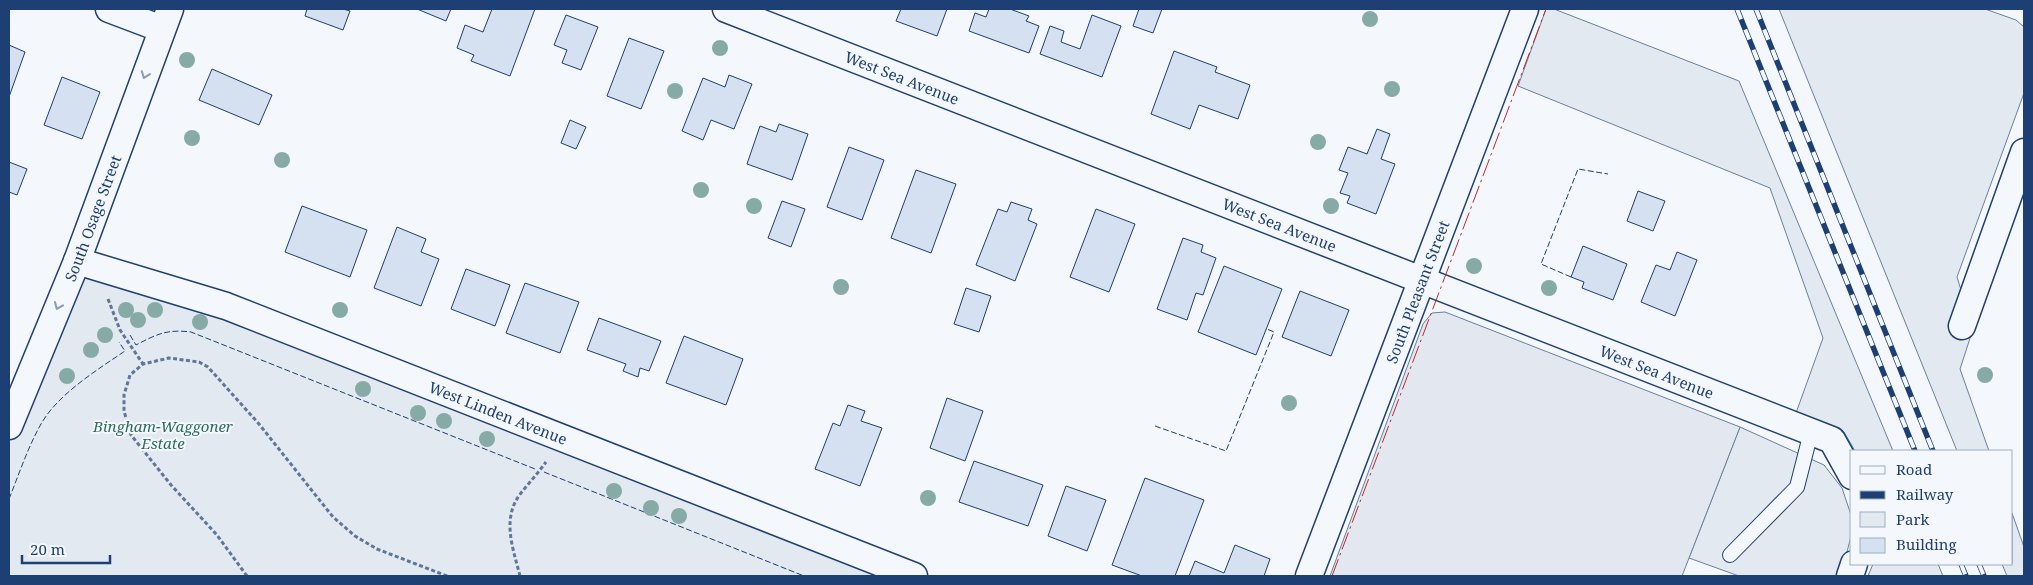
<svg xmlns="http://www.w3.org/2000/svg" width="2033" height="585" viewBox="0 0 2033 585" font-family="'Noto Serif',serif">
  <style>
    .green { fill: #e3e9f0; stroke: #687fa3 }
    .parking { fill: #e3e8f0; stroke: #687fa3 }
    .building { fill: #d5e0f0; stroke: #1d3f73 }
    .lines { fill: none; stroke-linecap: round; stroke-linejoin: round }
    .lane-casing { stroke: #1d3f73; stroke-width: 16 }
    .street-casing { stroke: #1d3f73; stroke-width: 29 }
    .path { stroke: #5e769c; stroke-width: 3; stroke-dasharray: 4 2.5; stroke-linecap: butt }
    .lane { stroke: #f4f7fb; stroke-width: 14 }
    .street { stroke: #f4f7fb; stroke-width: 26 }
    .rail-casing { stroke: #1d3f73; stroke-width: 5.5 }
    .rail { stroke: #f4f7fb; stroke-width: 4; stroke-dasharray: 11; stroke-linecap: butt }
    .fence { stroke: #1d3f73; stroke-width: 1; stroke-dasharray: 6 2.5; stroke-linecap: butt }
    .power { stroke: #c62828; stroke-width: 1; stroke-dasharray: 18 4 2.5 4; stroke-linecap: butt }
    .tree { fill: #86aba6 }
    .oneway { stroke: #889bb7 }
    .labels { text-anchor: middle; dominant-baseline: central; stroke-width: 4; stroke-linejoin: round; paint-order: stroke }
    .street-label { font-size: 15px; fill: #1d3f73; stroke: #f4f7fb }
    .park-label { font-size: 15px; font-style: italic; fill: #2c6c60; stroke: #f4f7fb }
  </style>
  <rect width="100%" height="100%" fill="#f4f7fb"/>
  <g class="green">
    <polygon points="1546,9 1554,9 1739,81 1893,451 1855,451 1844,432 1796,413 1823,338 1770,188 1518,86"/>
    <polygon points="1779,9 1985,9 2016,20 2024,27 2024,93 1957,277 1973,329 1960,369 1989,451 1957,451"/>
    <polygon points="77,261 914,576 9,576 9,432"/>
    <polygon points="1740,427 1824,465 1842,488 1852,518 1852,532 1841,576 1739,576 1689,558"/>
    <polygon points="2012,513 2024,547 2024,576 2007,576 2002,564 2012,564"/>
    <polygon points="1873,564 1938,564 1943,576 1868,576"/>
  </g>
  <polygon class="parking" points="1445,312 1740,427 1682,576 1330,576 1423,324 1432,313"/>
  <g class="building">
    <polygon points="307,9 343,9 350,11 343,30 305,16"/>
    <polygon points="417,9 451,9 446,21"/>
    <polygon points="492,9 535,9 510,76 471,61 474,55 457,48 465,25 483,32"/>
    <polygon points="901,9 947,9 937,36 896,21"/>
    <polygon points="989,9 1010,9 1029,16 1026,21 1039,26 1029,53 969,31 975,13 986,17"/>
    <polygon points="1139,9 1162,9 1153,33 1133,26"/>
    <polygon points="566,15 598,27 581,70 562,63 567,50 554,45"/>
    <polygon points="1092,15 1121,26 1102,77 1040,54 1050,26 1064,31 1061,42 1080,49"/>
    <polygon points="629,38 664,51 641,109 607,96"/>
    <polygon points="9,45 25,52 9,97"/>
    <polygon points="1174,51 1217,67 1215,72 1250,85 1238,119 1199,105 1190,129 1151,114"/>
    <polygon points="212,69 272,95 259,125 199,100"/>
    <polygon points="729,75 752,84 734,129 711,120 703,140 682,131 703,78 725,87"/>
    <polygon points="62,77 100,92 82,139 44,125"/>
    <polygon points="570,120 586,127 576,149 561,143"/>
    <polygon points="779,124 808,134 792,180 747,164 760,126 776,132"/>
    <polygon points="1377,129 1390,134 1381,159 1395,164 1376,214 1347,203 1350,196 1340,193 1348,173 1339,170 1348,147 1367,154"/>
    <polygon points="849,147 884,160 862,220 827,207"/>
    <polygon points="9,162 27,169 17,195 9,192"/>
    <polygon points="916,170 956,184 931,253 891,238"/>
    <polygon points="1638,191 1665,201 1653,231 1627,221"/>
    <polygon points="782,201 805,209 791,247 768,238"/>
    <polygon points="1011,202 1032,209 1028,220 1037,224 1015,281 976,265 998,209 1007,212"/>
    <polygon points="302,206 367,230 350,277 285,252"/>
    <polygon points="1096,209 1135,224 1109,292 1070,277"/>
    <polygon points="397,227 426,239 421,252 439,259 421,306 374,288"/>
    <polygon points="1183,238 1203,245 1201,252 1216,258 1203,295 1196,293 1187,320 1157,309"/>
    <polygon points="1583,246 1627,264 1613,300 1582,288 1584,282 1571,277"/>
    <polygon points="1677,252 1697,260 1675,316 1641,302 1656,265 1670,270"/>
    <polygon points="1224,266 1282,289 1256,355 1198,332"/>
    <polygon points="466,269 510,285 495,326 451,309"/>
    <polygon points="525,283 579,302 560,353 506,333"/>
    <polygon points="966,288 991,296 979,332 954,324"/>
    <polygon points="1300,291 1349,310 1331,356 1282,337"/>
    <polygon points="599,318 661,341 649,371 640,368 638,377 623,371 626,364 587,350"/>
    <polygon points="684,336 743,359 726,405 666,383"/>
    <polygon points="947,398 983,411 965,461 930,448"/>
    <polygon points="848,405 865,411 861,421 882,428 860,486 815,469 833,423 840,426"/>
    <polygon points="974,461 1043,485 1028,526 959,502"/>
    <polygon points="1145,478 1204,500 1175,576 1142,576 1112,565"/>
    <polygon points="1066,486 1106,500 1087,551 1048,536"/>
    <polygon points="1235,545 1270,559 1264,576 1189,576 1195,561 1224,573"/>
  </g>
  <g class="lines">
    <g class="lane-casing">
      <polyline id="lane" points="1730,555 1797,487 1811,432"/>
    </g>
    <g class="street-casing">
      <g id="street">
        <polyline points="109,9 162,29"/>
        <path id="s1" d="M726,9L1832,440L1852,476"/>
        <path id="s2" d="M77,261L226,306L914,576"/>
        <polyline points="1962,326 2024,152"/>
        <path id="s3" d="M9,426L77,261L170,9"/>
        <path id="s4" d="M1309,576L1525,9"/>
        <polyline points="1850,576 1854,564"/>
      </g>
    </g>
    <g class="path">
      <polyline points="108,299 120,330 143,364"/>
      <polyline points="247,576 217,535 171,485 131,435 124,411 124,395 130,375 143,364 169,358 199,362 208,367 259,424 333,517 355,536 377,549 447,576"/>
      <path d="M520,576C513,548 501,518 521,493C529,483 538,473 546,462"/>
    </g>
    <use href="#lane" class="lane"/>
    <use href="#street" class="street"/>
    <g class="rail-casing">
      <g id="rail">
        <polyline points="1737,9 1915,451"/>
        <polyline points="1756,9 1933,451"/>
        <polyline points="1961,564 1966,576"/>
        <polyline points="1979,564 1984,576"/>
      </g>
    </g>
    <use href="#rail" class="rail"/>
    <g class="fence">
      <polyline points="1571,277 1541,264 1578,169 1608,174"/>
      <path d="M130,335L136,345C157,334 167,329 191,332L535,469"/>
      <polyline points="1155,426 1226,451 1274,332 1267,329"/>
      <polyline points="544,472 804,576"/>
      <path d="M9,499C19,474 28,447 41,424C58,394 97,370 125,351L119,342"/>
    </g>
    <polyline class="power" points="1332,576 1546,9"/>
  </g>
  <g class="tree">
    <circle cx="1370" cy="19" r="8"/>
    <circle cx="720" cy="48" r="8"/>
    <circle cx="187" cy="60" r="8"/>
    <circle cx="1392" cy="89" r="8"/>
    <circle cx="675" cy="91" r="8"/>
    <circle cx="192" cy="138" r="8"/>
    <circle cx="1318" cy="142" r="8"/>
    <circle cx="282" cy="160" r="8"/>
    <circle cx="701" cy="190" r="8"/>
    <circle cx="754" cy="206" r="8"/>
    <circle cx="1331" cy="206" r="8"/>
    <circle cx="1474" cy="266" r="8"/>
    <circle cx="841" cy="287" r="8"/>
    <circle cx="1549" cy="288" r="8"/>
    <circle cx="126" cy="310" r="8"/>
    <circle cx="155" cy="310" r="8"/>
    <circle cx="340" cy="310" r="8"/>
    <circle cx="138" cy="320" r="8"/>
    <circle cx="200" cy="322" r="8"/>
    <circle cx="105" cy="335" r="8"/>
    <circle cx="91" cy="350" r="8"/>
    <circle cx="1985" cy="375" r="8"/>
    <circle cx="67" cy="376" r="8"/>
    <circle cx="363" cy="389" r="8"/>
    <circle cx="1289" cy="403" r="8"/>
    <circle cx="418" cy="413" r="8"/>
    <circle cx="444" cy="421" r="8"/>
    <circle cx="487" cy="439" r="8"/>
    <circle cx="614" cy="491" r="8"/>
    <circle cx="928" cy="498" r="8"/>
    <circle cx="651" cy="508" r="8"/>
    <circle cx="679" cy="516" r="8"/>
  </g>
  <defs><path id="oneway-chevron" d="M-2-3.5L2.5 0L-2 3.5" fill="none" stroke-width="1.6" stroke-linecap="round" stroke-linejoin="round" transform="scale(1.25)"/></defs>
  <g class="oneway">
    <use href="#oneway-chevron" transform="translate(145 75) rotate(110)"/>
    <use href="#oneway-chevron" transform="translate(58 306) rotate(113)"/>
  </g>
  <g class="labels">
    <g class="street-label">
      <text stroke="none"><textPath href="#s1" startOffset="189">West Sea Avenue</textPath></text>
      <text stroke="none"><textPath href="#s3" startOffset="224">South Osage Street</textPath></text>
      <text stroke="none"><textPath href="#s1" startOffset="594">West Sea Avenue</textPath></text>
      <text stroke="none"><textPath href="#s4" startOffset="304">South Pleasant Street</textPath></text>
      <text stroke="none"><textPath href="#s1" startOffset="999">West Sea Avenue</textPath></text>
      <text stroke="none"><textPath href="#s2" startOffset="448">West Linden Avenue</textPath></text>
    </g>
    <g class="park-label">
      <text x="163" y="426">Bingham-Waggoner<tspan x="163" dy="17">Estate</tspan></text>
    </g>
  </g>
  <rect width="2033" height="585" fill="none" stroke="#1d3f73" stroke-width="20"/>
  <rect x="1850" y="450" width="162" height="115" fill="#f4f7fb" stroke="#9eadc5"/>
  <rect x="1860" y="466" width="25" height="8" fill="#f4f7fb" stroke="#9eadc5"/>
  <text x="1896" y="475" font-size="15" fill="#1d3f73">Road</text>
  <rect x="1860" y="491" width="25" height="8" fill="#1d3f73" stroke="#9eadc5"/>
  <text x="1896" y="500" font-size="15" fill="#1d3f73">Railway</text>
  <rect x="1860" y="512" width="25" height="15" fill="#e3e9f0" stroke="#9eadc5"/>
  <text x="1896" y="525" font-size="15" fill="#1d3f73">Park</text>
  <rect x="1860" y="538" width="25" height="15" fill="#d5e0f0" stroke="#9eadc5"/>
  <text x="1896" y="550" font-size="15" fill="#1d3f73">Building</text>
  <path d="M22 555v8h88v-8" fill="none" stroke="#1d3f73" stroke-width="2.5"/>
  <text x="30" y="555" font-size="15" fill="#1d3f73" stroke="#f4f7fb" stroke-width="4" paint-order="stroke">20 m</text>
</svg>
